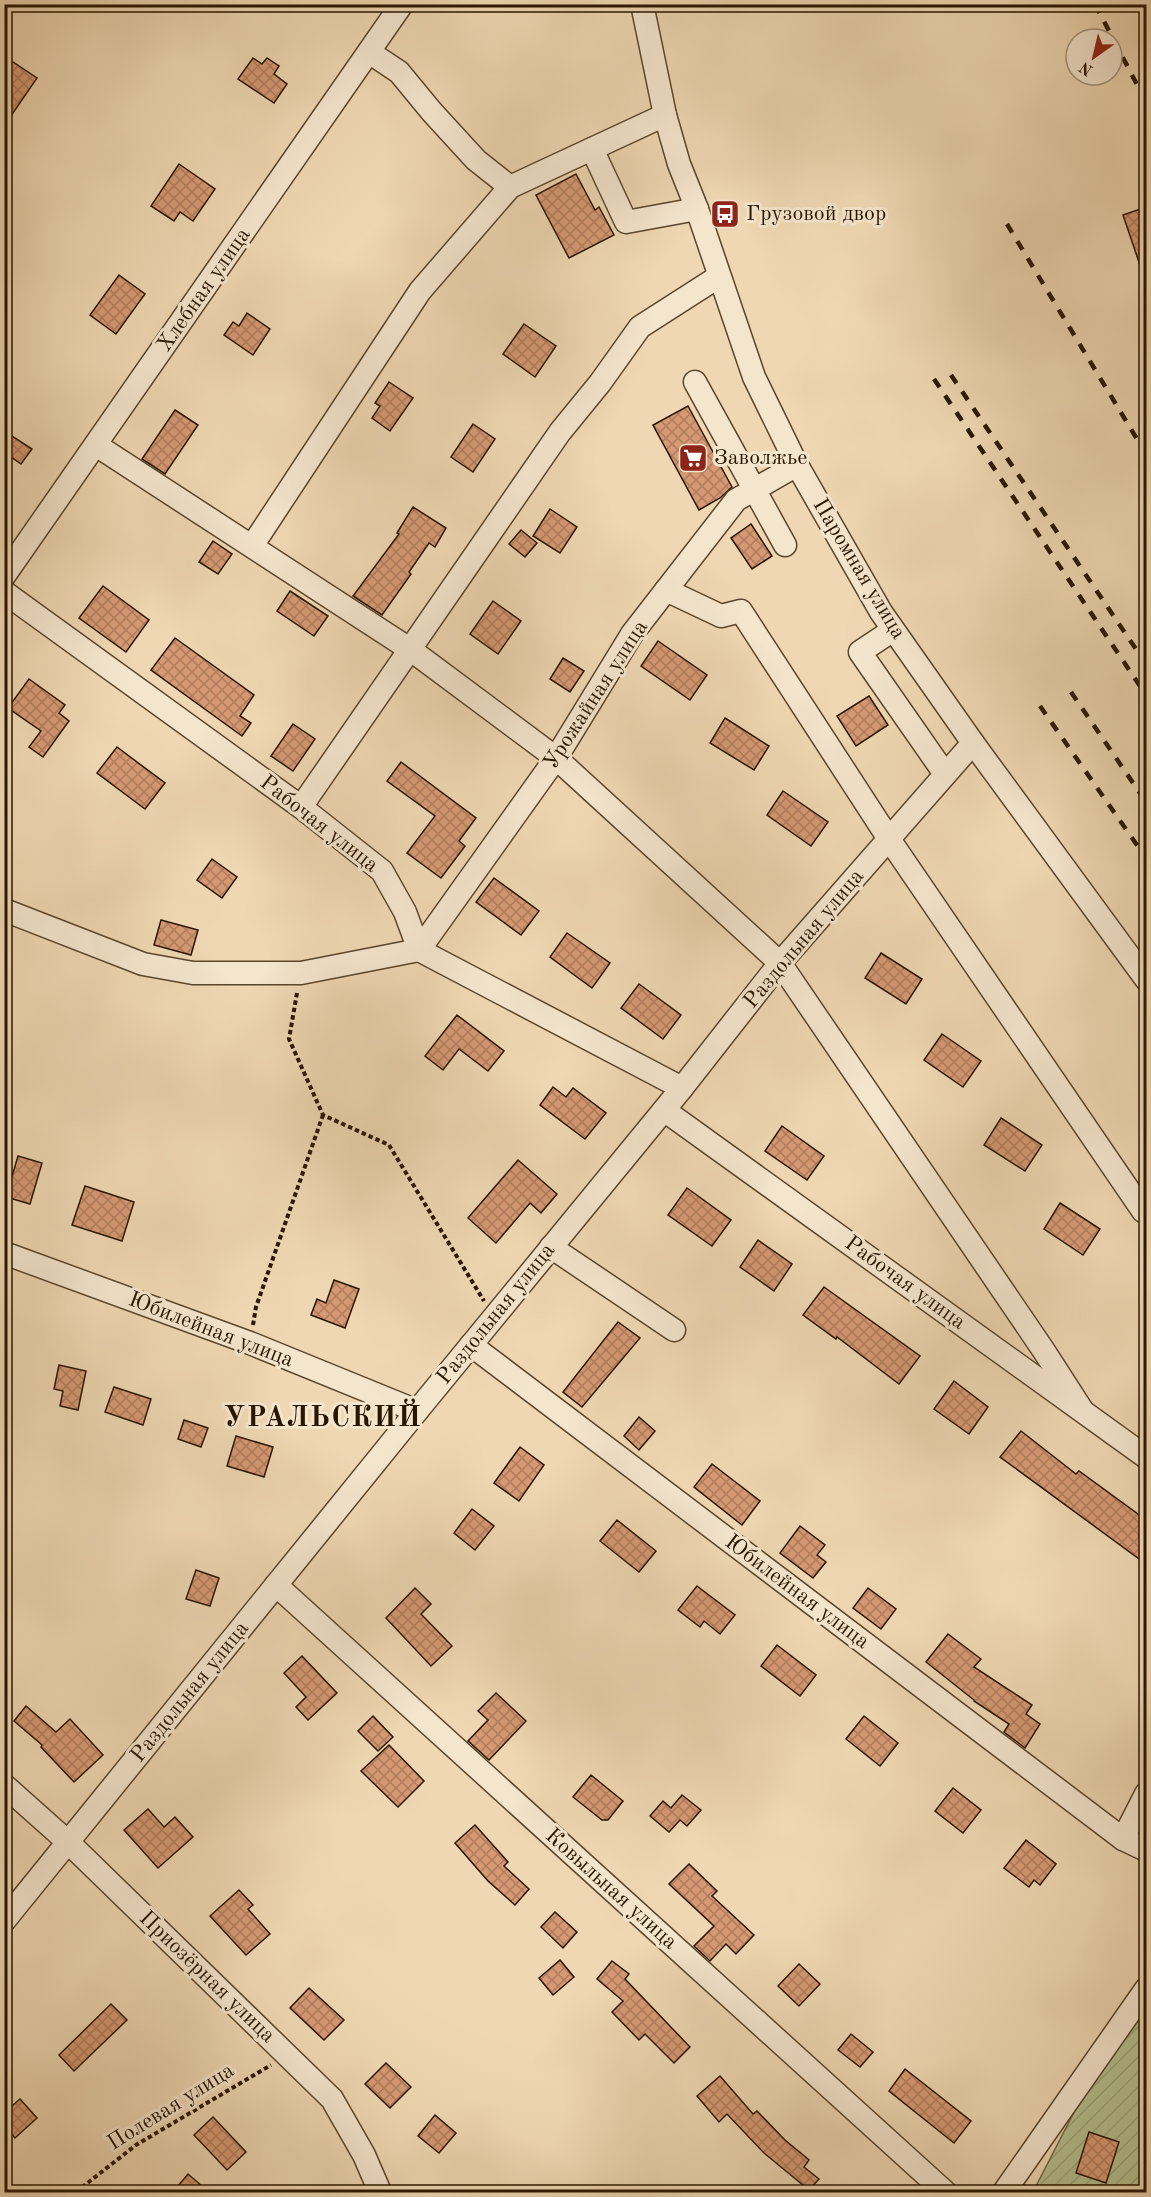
<svg xmlns="http://www.w3.org/2000/svg" width="1151" height="2197" viewBox="0 0 1151 2197" font-family="'Old Standard TT',serif">
  <style>
    .garden { fill: url(#garden-furrows); stroke: #6e6a48; stroke-width: 1.5 }
    .building { fill: url(#building-cross-hatch); stroke: #291600; stroke-width: 1.5 }
    .lines { fill: none; stroke-linecap: round; stroke-linejoin: round }
    .minor-casing { stroke: #5a462c; stroke-width: 25 }
    .path { stroke: #291600; stroke-width: 4; stroke-dasharray: 4.5 3; stroke-linecap: butt }
    .minor { stroke: #f4e5cd; stroke-width: 22 }
    .rail { stroke: #291600; stroke-width: 4.5; stroke-dasharray: 10 10; stroke-linecap: butt }
    .labels { text-anchor: middle; dominant-baseline: central; stroke-width: 6; stroke-linejoin: round; paint-order: stroke }
    .poi-label { font-size: 22px; fill: #291600; stroke: #f4e5cd; text-anchor: start }
    .street-label { font-size: 22px; fill: #291600; stroke: #f4e5cd }
    .district-label { font-size: 28px; font-weight: bold; letter-spacing: 1.5px; fill: #291600; stroke: #f4e5cd }
  </style>
  <defs>
    <pattern id="garden-furrows" width="10" height="10" patternUnits="userSpaceOnUse" patternTransform="scale(1.5)"><rect width="10" height="10" fill="#b4bf8f"/><path d="M-1 1l2-2M0 10L10 0M9 11l2-2" fill="none" stroke="#9ba37a"/></pattern>
    <pattern id="building-cross-hatch" width="8" height="8" patternUnits="userSpaceOnUse" patternTransform="scale(1.5)"><rect width="8" height="8" fill="#d69974"/><path d="M0 0l8 8M0 8l8-8" fill="none" stroke="#ae7c5d"/></pattern>
  </defs>
  <rect width="100%" height="100%" fill="#eed7b2"/>
  <filter id="stains"><feTurbulence type="fractalNoise" baseFrequency=".00333" numOctaves="4"/><feColorMatrix values="0 0 0 0 .2 0 0 0 0 .09 0 0 0 0 .02 0 0 0 .5 -.17"/></filter>
  <radialGradient id="worn" r=".72"><stop offset=".6" stop-color="#630" stop-opacity="0"/><stop offset="1" stop-color="#630" stop-opacity=".3"/></radialGradient>
  <polygon class="garden" points="1146,1972 1146,2192 1033,2192"/>
  <g class="building">
    <polygon points="4,56 37,78 4,126"/>
    <polygon points="253,58 262,64 267,58 279,66 274,74 287,84 274,103 238,79"/>
    <polygon points="179,164 215,189 193,221 180,212 174,221 151,206"/>
    <polygon points="576,174 595,210 599,207 614,235 569,258 536,195"/>
    <polygon points="1146,207 1146,277 1144,277 1123,215"/>
    <polygon points="119,275 145,294 116,334 90,315"/>
    <polygon points="247,313 270,329 253,355 224,335 233,322 239,326"/>
    <polygon points="524,324 556,346 535,377 503,354"/>
    <polygon points="389,382 413,398 390,431 372,418 380,406 375,403"/>
    <polygon points="688,406 732,487 720,498 699,510 653,425"/>
    <polygon points="175,410 198,425 165,474 142,459"/>
    <polygon points="473,424 495,439 473,472 451,457"/>
    <polygon points="4,431 32,449 21,464 4,452"/>
    <polygon points="413,507 446,528 435,547 429,543 409,572 411,574 382,615 353,596 399,534 397,533"/>
    <polygon points="550,509 577,527 560,553 533,536"/>
    <polygon points="751,524 772,556 752,569 731,538"/>
    <polygon points="521,530 537,543 525,557 509,544"/>
    <polygon points="213,541 232,554 218,574 199,562"/>
    <polygon points="103,586 149,620 126,652 79,618"/>
    <polygon points="290,591 328,616 314,636 277,611"/>
    <polygon points="493,601 521,621 498,654 470,634"/>
    <polygon points="175,638 254,695 240,716 251,723 242,736 151,670"/>
    <polygon points="658,641 707,675 690,700 641,666"/>
    <polygon points="563,658 584,671 570,692 550,679"/>
    <polygon points="29,679 65,705 59,713 69,721 43,757 29,747 41,731 8,708"/>
    <polygon points="869,696 888,725 856,746 837,716"/>
    <polygon points="725,718 769,746 754,770 710,743"/>
    <polygon points="293,724 315,739 293,771 271,756"/>
    <polygon points="117,747 165,783 145,809 97,773"/>
    <polygon points="401,762 476,818 459,841 465,846 441,878 407,853 435,816 387,781"/>
    <polygon points="783,791 828,822 811,846 767,815"/>
    <polygon points="212,859 237,877 222,898 197,880"/>
    <polygon points="494,878 539,911 521,935 476,902"/>
    <polygon points="161,920 198,930 191,955 154,945"/>
    <polygon points="567,933 610,963 592,988 550,957"/>
    <polygon points="881,953 922,979 906,1004 865,978"/>
    <polygon points="639,984 681,1015 663,1039 621,1008"/>
    <polygon points="457,1015 504,1051 488,1071 459,1049 443,1070 425,1056"/>
    <polygon points="942,1034 981,1061 963,1087 924,1060"/>
    <polygon points="553,1087 566,1097 573,1088 606,1113 585,1139 540,1105"/>
    <polygon points="1001,1118 1042,1145 1025,1171 984,1145"/>
    <polygon points="782,1126 824,1156 807,1180 765,1151"/>
    <polygon points="18,1156 42,1163 30,1204 6,1197"/>
    <polygon points="518,1160 557,1194 541,1213 530,1203 496,1243 468,1218"/>
    <polygon points="85,1186 134,1202 122,1241 72,1225"/>
    <polygon points="687,1188 731,1220 712,1246 668,1215"/>
    <polygon points="1060,1203 1100,1229 1083,1255 1044,1229"/>
    <polygon points="758,1240 792,1264 774,1291 740,1267"/>
    <polygon points="334,1280 359,1289 345,1328 311,1315 317,1299 326,1303"/>
    <polygon points="824,1287 920,1356 899,1384 837,1337 836,1339 803,1315"/>
    <polygon points="618,1322 640,1338 582,1407 563,1392"/>
    <polygon points="59,1365 86,1371 78,1410 60,1406 63,1391 54,1389"/>
    <polygon points="954,1381 988,1407 969,1434 934,1409"/>
    <polygon points="114,1387 151,1399 143,1425 105,1412"/>
    <polygon points="639,1417 655,1431 639,1450 624,1436"/>
    <polygon points="184,1420 208,1428 201,1447 178,1439"/>
    <polygon points="1021,1431 1076,1474 1079,1471 1146,1520 1146,1564 1000,1457"/>
    <polygon points="236,1436 273,1447 264,1477 227,1466"/>
    <polygon points="520,1447 544,1465 519,1501 494,1483"/>
    <polygon points="712,1464 760,1501 742,1525 694,1487"/>
    <polygon points="472,1509 494,1526 475,1550 454,1533"/>
    <polygon points="617,1520 656,1551 639,1572 600,1541"/>
    <polygon points="800,1526 825,1545 817,1555 826,1562 813,1578 780,1553"/>
    <polygon points="196,1570 219,1578 210,1606 186,1599"/>
    <polygon points="697,1586 735,1615 720,1634 704,1621 700,1627 678,1610"/>
    <polygon points="415,1588 431,1604 421,1614 452,1646 431,1666 386,1618"/>
    <polygon points="868,1588 896,1609 881,1629 853,1608"/>
    <polygon points="948,1634 981,1659 974,1667 1032,1705 1026,1714 1040,1724 1025,1748 1004,1732 1009,1724 974,1701 974,1700 926,1662"/>
    <polygon points="777,1645 816,1675 800,1696 761,1666"/>
    <polygon points="302,1656 337,1693 308,1720 296,1707 306,1697 284,1673"/>
    <polygon points="496,1693 526,1721 489,1760 468,1741 488,1720 478,1711"/>
    <polygon points="26,1706 56,1732 70,1719 103,1755 74,1782 41,1747 42,1745 14,1721"/>
    <polygon points="373,1716 393,1737 378,1751 358,1731"/>
    <polygon points="864,1716 898,1743 880,1766 846,1739"/>
    <polygon points="389,1745 424,1781 398,1807 361,1771"/>
    <polygon points="591,1775 623,1801 608,1820 602,1820 573,1797"/>
    <polygon points="953,1788 981,1810 963,1833 935,1811"/>
    <polygon points="682,1795 701,1810 687,1826 680,1820 669,1832 650,1816 663,1801 671,1808"/>
    <polygon points="148,1809 164,1827 175,1817 193,1837 158,1868 124,1830"/>
    <polygon points="475,1825 508,1862 504,1866 529,1889 515,1905 488,1881 455,1843"/>
    <polygon points="1026,1840 1056,1864 1040,1885 1034,1880 1029,1887 1004,1868"/>
    <polygon points="689,1864 717,1891 712,1896 754,1935 736,1954 726,1944 710,1961 694,1946 714,1926 669,1884"/>
    <polygon points="239,1890 253,1905 248,1909 270,1934 246,1955 210,1916"/>
    <polygon points="555,1912 577,1932 563,1948 541,1927"/>
    <polygon points="560,1960 574,1977 553,1995 539,1978"/>
    <polygon points="612,1961 629,1974 625,1979 690,2047 674,2063 645,2034 639,2040 612,2012 623,2001 597,1979"/>
    <polygon points="799,1964 820,1984 799,2006 778,1986"/>
    <polygon points="309,1988 344,2020 324,2040 290,2008"/>
    <polygon points="111,2004 127,2020 74,2071 59,2055"/>
    <polygon points="851,2034 873,2052 860,2067 838,2050"/>
    <polygon points="386,2063 411,2087 390,2108 365,2084"/>
    <polygon points="905,2069 971,2121 954,2143 889,2091"/>
    <polygon points="720,2076 753,2114 757,2111 785,2140 809,2160 804,2167 819,2179 809,2190 764,2153 727,2114 719,2122 697,2096"/>
    <polygon points="20,2099 37,2118 15,2138 4,2126 4,2113"/>
    <polygon points="435,2115 456,2133 439,2153 418,2136"/>
    <polygon points="213,2117 246,2152 227,2170 194,2135"/>
    <polygon points="1089,2132 1119,2142 1106,2183 1076,2173"/>
    <polygon points="188,2174 210,2193 172,2193"/>
  </g>
  <g class="lines">
    <g class="minor-casing">
      <g id="minor">
        <polyline points="642,4 665,115 679,164 697,209 754,377 797,465 881,612 973,743 1146,979"/>
        <polyline points="369,52 399,72 432,112 476,160 510,187"/>
        <polyline points="592,149 626,222 697,209"/>
        <polyline points="695,382 785,545"/>
        <polyline points="96,445 411,650 556,758 780,963 1044,1351 1082,1410"/>
        <polyline points="252,546 420,291 510,187 665,115"/>
        <polyline points="4,576 402,4"/>
        <polyline points="666,590 721,616 741,611 889,839 1143,1211"/>
        <polyline points="4,592 301,807 382,871 405,912 419,950 682,1088"/>
        <polyline points="893,630 860,652 945,774"/>
        <polyline points="301,807 560,432 600,383 640,327 718,277"/>
        <polyline points="4,910 143,964 193,973 301,973 419,950 556,758 632,634 736,500 797,465"/>
        <polyline points="664,1110 1146,1457"/>
        <polyline points="551,1247 674,1330"/>
        <polyline points="4,1253 250,1343 417,1411"/>
        <polyline points="471,1345 1123,1839"/>
        <polyline points="276,1585 945,2192"/>
        <polyline points="4,1785 68,1842 332,2099 364,2155 380,2192"/>
        <polyline points="1146,1794 1123,1839 1146,1850"/>
        <polyline points="4,1921 417,1411 682,1088 780,963 973,743"/>
        <polyline points="1004,2192 1146,1989"/>
      </g>
    </g>
    <g class="path">
      <polyline points="297,993 289,1039 323,1115 389,1145 484,1301"/>
      <polyline points="253,1325 256,1307 323,1115"/>
      <polyline points="76,2192 136,2145 271,2065"/>
    </g>
    <use href="#minor" class="minor"/>
    <g class="rail">
      <polyline points="1095,4 1146,102"/>
      <polyline points="1007,224 1146,454"/>
      <polyline points="951,375 1146,664"/>
      <polyline points="934,379 1146,695"/>
      <polyline points="1071,692 1146,802"/>
      <polyline points="1040,706 1146,858"/>
    </g>
  </g>
  <defs>
    <g id="bus-square" transform="scale(1.5)"><rect x="-9" y="-9" width="18" height="18" rx="4" fill="#8f2418" stroke="#f4e5cd"/><path d="M-5-6H5V4H4V6H2V4H-2V6H-4V4H-5ZM-3.5-4V0h7V-4ZM-3.5 1.2v1.5H-2V1.2ZM2 1.2v1.5H3.5V1.2Z" fill="#fff"/></g>
    <g id="supermarket-square" transform="scale(1.5)"><rect x="-9" y="-9" width="18" height="18" rx="4" fill="#8f2418" stroke="#f4e5cd"/><path d="M-6-5.5h2.5l.6 2H6L4.5 2H-2.5L-4.4-4H-6ZM-1.5 3.2a1.3 1.3 0 1 0 .1 0ZM3 3.2a1.3 1.3 0 1 0 .1 0Z" fill="#fff"/></g>
  </defs>
  <g fill-rule="evenodd">
    <use href="#bus-square" x="725" y="214"/>
    <use href="#supermarket-square" x="693" y="458"/>
  </g>
  <g class="labels">
    <g class="poi-label">
      <text x="746" y="214">Грузовой двор</text>
      <text x="714" y="458">Заволжье</text>
    </g>
    <g class="street-label">
      <text transform="translate(204 290) rotate(-55)">Хлебная улица</text>
      <text transform="translate(859 569) rotate(59)">Паромная улица</text>
      <text transform="translate(596 695) rotate(-57)">Урожайная улица</text>
      <text transform="translate(319 824) rotate(38)">Рабочая улица</text>
      <text transform="translate(804 939) rotate(-50)">Раздольная улица</text>
      <text transform="translate(905 1283) rotate(36)">Рабочая улица</text>
      <text transform="translate(496 1314) rotate(-51)">Раздольная улица</text>
      <text transform="translate(211 1330) rotate(21)">Юбилейная улица</text>
      <text transform="translate(797 1592) rotate(37)">Юбилейная улица</text>
      <text transform="translate(190 1692) rotate(-51)">Раздольная улица</text>
      <text transform="translate(611 1889) rotate(42)">Ковыльная улица</text>
      <text transform="translate(207 1977) rotate(44)">Приозёрная улица</text>
      <text transform="translate(171 2107) rotate(-32)">Полевая улица</text>
    </g>
    <g class="district-label">
      <text x="323" y="1419">УРАЛЬСКИЙ</text>
    </g>
  </g>
  <rect width="1151" height="2197" fill="none" stroke="#eed7b2" stroke-width="24"/>
  <rect x="6" y="6" width="1139" height="2185" fill="none" stroke="#291600" stroke-width="3"/>
  <rect x="12" y="12" width="1127" height="2173" fill="none" stroke="#291600" stroke-width="1.5"/>
  <g transform="translate(1094 57) rotate(214)"><circle r="28" fill="#f4e5cd" stroke="#a3927b" stroke-width="1.5"/>
  <path d="M0-4.5L10 22L0 15L-10 22Z" fill="#8f2418"/>
  <text y="-9" font-size="16" font-weight="bold" text-anchor="middle" fill="#291600">N</text>
  </g>
  <rect width="100%" height="100%" filter="url(#stains)"/>
  <rect width="100%" height="100%" fill="url(#worn)"/>
</svg>
